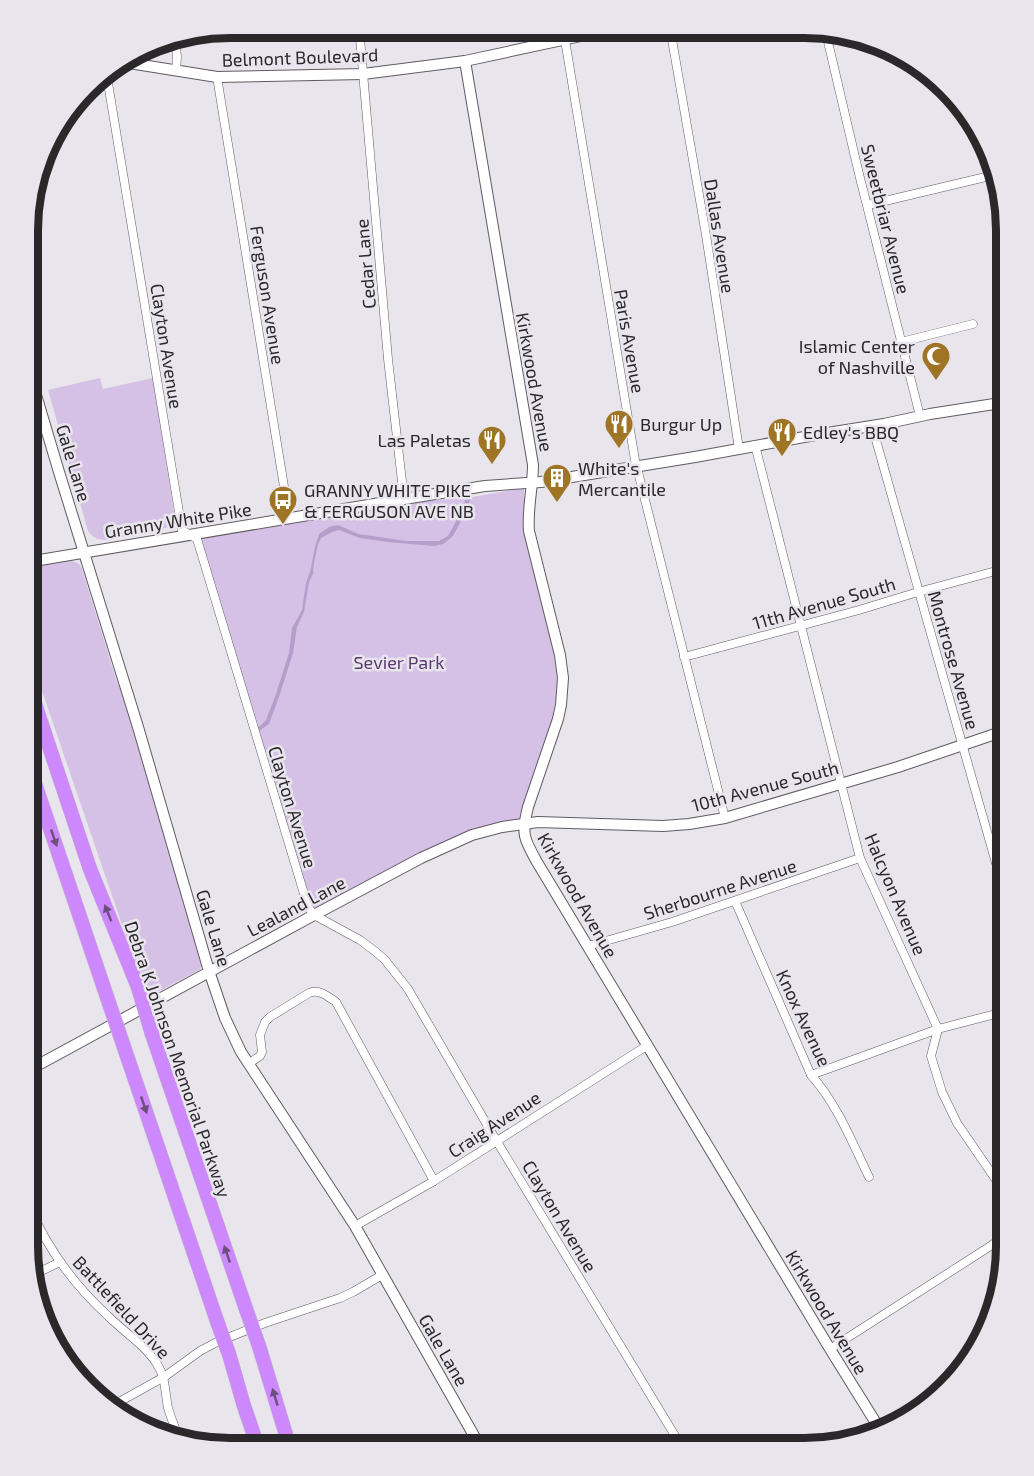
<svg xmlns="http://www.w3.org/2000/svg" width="1034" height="1476" viewBox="0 0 1034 1476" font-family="'Exo 2',sans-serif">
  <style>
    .green { fill: #d5c1e5 }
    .water { fill: #b69eca }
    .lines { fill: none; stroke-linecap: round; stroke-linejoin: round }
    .street-casing { stroke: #5f5b63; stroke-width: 9 }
    .secondary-casing { stroke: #5f5b63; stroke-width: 12 }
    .highway-casing { stroke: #c3c3c4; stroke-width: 15 }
    .street { stroke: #fff; stroke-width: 8 }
    .secondary { stroke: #fff; stroke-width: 10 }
    .highway { stroke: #ce88fe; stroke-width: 14 }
    .highway-bridge-casing { stroke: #c3c3c4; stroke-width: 15; stroke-linecap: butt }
    .highway-bridge { stroke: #ce88fe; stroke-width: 14 }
    .oneway { fill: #6c4e7f }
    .labels { text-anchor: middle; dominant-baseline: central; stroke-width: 5; stroke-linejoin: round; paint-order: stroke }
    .street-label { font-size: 18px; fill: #2a282b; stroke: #e9e5ed }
    .poi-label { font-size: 18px; fill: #2a282b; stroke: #e9e5ed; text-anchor: start }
    .park-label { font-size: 18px; fill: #5a3971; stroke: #e9e5ed }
    .rim { fill: none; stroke: #2a282b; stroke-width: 8 }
  </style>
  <rect width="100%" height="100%" fill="#e9e5ed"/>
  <g class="green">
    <path d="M100,378L103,389L153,378L176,526L108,540C99,540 94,539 88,531L48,390Z"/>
    <polygon points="524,488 524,524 559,665 560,683 554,717 519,821 486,827 313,913 259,731 199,538 416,501 466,498"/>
    <polygon points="70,560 79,564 82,569 116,679 123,695 203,964 199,970 146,998 119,916 28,650 28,567"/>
  </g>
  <polygon class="water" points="466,498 471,498 458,527 452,537 443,544 434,546 388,542 360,538 339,530 332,532 321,538 318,544 314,562 313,574 309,582 304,612 297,627 293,653 280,694 269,724 259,731 258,728 266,720 276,694 289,653 292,628 302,610 306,583 310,572 315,547 319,534 329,527 338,525 358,534 407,541 439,541 448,536 458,518"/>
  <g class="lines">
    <g class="street-casing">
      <g id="street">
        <polyline points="359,27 388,359 404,499"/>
        <polyline points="563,28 635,460 725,818"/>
        <polyline points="670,28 706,235 739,449"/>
        <polyline points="825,29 859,174 920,416"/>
        <polyline points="175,36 177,57 176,71"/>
        <polyline points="106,71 182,530 197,539 308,907 314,915 360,940 376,952 385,960 408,989 496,1140 683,1449"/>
        <polyline points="217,77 289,517"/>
        <polyline points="868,205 994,175"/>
        <polyline points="901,342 973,324"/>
        <polyline points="999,404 1007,432"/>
        <polyline points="872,426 1007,902"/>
        <polyline points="755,445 860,858 938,1029 931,1056 942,1092 957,1123 1007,1196"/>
        <polyline points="684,657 859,610 918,592 1007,568"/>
        <path d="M735,901L811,1075C837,1104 852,1142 869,1177"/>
        <polyline points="588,946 672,922 860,858"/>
        <path d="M248,1064L260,1056L262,1052L260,1035L265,1022L270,1017L309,993C320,989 327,996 336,1002L434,1181"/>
        <polyline points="811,1075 938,1029 1007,1011"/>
        <path d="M27,1201C45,1245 73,1284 108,1316C124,1332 145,1345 157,1364C166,1378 165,1393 168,1408C171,1418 175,1428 179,1438"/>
        <polyline points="355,1226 434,1181 648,1045"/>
        <polyline points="33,1275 60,1262"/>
        <polyline points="830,1349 992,1245 1007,1234"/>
        <polyline points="110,1407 164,1377 200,1351 217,1342 265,1323 340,1298 353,1292 382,1275"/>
      </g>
    </g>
    <g class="secondary-casing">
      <g id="secondary">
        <path d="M465,61L533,465C533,487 527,509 529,531L560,655L563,678L561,705L558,719L528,807C521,834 524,839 537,862L830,1349L881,1431"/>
        <polyline points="123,62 217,77 363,74 465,61 618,28"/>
        <polyline points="28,368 59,472 138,727 209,971 225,1018 241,1052 355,1226 481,1448"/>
        <polyline points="28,562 404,499 485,486 541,482 695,457 815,435 884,424 930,414 1007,402"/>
        <polyline points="27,1071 314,915 421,858 472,835 502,827 538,822 663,826 689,824 725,818 898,767 1007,730"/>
      </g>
    </g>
    <g class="highway-casing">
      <g id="highway">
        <polyline points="28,683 90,869 138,987"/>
        <polyline points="28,763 109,1003"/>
        <polyline points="152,1034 246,1309"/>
        <polyline points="125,1050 218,1324"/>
        <polyline points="259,1346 290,1448"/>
        <polyline points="229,1354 244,1406 258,1447"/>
      </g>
    </g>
    <use href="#street" class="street"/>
    <use href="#secondary" class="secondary"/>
    <use href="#highway" class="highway"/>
    <g class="highway-bridge-casing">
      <g id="highway-bridge">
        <polyline points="138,987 152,1034"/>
        <polyline points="109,1003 125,1050"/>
        <polyline points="246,1309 259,1346"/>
        <polyline points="218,1324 229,1354"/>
      </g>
    </g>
    <use href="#highway-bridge" class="highway-bridge"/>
  </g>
  <defs><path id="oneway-solid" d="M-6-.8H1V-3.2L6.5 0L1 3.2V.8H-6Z" transform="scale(1.5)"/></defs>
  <g class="oneway">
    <use href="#oneway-solid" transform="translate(54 838) rotate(71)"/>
    <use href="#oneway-solid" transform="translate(108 913) rotate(-112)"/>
    <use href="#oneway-solid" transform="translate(144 1105) rotate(71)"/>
    <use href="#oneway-solid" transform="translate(227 1254) rotate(-109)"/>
    <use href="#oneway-solid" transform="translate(275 1397) rotate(-107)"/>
  </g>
  <defs>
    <g id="mosque-pin" transform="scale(1.5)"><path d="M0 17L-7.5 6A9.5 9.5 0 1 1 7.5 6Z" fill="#9f7424" stroke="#e9e5ed"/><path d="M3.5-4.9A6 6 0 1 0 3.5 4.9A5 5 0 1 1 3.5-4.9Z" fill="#fff"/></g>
    <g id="restaurant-pin" transform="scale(1.5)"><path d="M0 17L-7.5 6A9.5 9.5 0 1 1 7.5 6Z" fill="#9f7424" stroke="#e9e5ed"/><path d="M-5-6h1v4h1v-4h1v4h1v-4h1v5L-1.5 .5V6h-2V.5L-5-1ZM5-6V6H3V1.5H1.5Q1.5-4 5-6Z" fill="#fff"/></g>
    <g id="building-pin" transform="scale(1.5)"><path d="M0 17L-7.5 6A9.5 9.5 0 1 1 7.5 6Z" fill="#9f7424" stroke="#e9e5ed"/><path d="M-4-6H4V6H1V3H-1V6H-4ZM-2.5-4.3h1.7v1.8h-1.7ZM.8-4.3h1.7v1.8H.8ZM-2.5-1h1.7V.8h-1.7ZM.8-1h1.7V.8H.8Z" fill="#fff"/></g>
    <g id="bus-pin" transform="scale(1.5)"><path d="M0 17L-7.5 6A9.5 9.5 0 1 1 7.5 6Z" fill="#9f7424" stroke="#e9e5ed"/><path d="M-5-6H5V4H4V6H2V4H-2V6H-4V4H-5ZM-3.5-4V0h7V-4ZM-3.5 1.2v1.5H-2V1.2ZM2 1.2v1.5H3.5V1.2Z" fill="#fff"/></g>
  </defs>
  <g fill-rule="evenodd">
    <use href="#mosque-pin" x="936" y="356"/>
    <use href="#restaurant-pin" x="619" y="424"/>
    <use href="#restaurant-pin" x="782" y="432"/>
    <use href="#restaurant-pin" x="492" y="440"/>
    <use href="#building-pin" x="557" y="478"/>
    <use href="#bus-pin" x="283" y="500"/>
  </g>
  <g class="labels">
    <g class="street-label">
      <text transform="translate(300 57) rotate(-2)">Belmont Boulevard</text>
      <text transform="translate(886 219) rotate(76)">Sweetbriar Avenue</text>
      <text transform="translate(720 236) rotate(81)">Dallas Avenue</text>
      <text transform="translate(365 264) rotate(-95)">Cedar Lane</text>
      <text transform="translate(268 295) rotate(81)">Ferguson Avenue</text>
      <text transform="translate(630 341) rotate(80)">Paris Avenue</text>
      <text transform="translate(167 346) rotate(81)">Clayton Avenue</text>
      <text transform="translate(535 382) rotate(80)">Kirkwood Avenue</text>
      <text transform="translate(74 463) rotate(73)">Gale Lane</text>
      <text transform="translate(178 520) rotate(-9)">Granny White Pike</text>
      <text transform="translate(824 603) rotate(-16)">11th Avenue South</text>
      <text transform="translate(954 660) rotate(74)">Montrose Avenue</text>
      <text transform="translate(765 786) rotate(-15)">10th Avenue South</text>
      <text transform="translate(293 807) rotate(73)">Clayton Avenue</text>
      <text transform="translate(720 889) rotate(-18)">Sherbourne Avenue</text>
      <text transform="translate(896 894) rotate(67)">Halcyon Avenue</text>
      <text transform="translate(578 895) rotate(60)">Kirkwood Avenue</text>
      <text transform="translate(296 906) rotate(-28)">Lealand Lane</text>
      <text transform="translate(214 928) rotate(73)">Gale Lane</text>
      <text transform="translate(804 1018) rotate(65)">Knox Avenue</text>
      <text transform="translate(178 1059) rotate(71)">Debra K Johnson Memorial Parkway</text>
      <text transform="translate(494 1124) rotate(-33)">Craig Avenue</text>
      <text transform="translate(560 1216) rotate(59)">Clayton Avenue</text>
      <text transform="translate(122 1307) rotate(47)">Battlefield Drive</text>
      <text transform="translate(827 1312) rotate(59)">Kirkwood Avenue</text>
      <text transform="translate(444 1350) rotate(60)">Gale Lane</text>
    </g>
    <g class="poi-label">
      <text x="915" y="346" text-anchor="end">Islamic Center<tspan x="915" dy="21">of Nashville</tspan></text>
      <text x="640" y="424">Burgur Up</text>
      <text x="803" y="432">Edley's BBQ</text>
      <text x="471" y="440" text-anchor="end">Las Paletas</text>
      <text x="578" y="468">White's<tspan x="578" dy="21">Mercantile</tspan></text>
      <text x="304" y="490">GRANNY WHITE PIKE<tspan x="304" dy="21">&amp; FERGUSON AVE NB</tspan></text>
    </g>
    <g class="park-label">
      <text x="399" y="662">Sevier Park</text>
    </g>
  </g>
  <path d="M0 0H1034V1476H0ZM230 38H804A192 192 0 0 1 996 230V1246A192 192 0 0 1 804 1438H230A192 192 0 0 1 38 1246V230A192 192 0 0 1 230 38Z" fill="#e9e5ed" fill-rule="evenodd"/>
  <path class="rim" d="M230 38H804A192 192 0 0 1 996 230V1246A192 192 0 0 1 804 1438H230A192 192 0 0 1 38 1246V230A192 192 0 0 1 230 38Z"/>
</svg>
